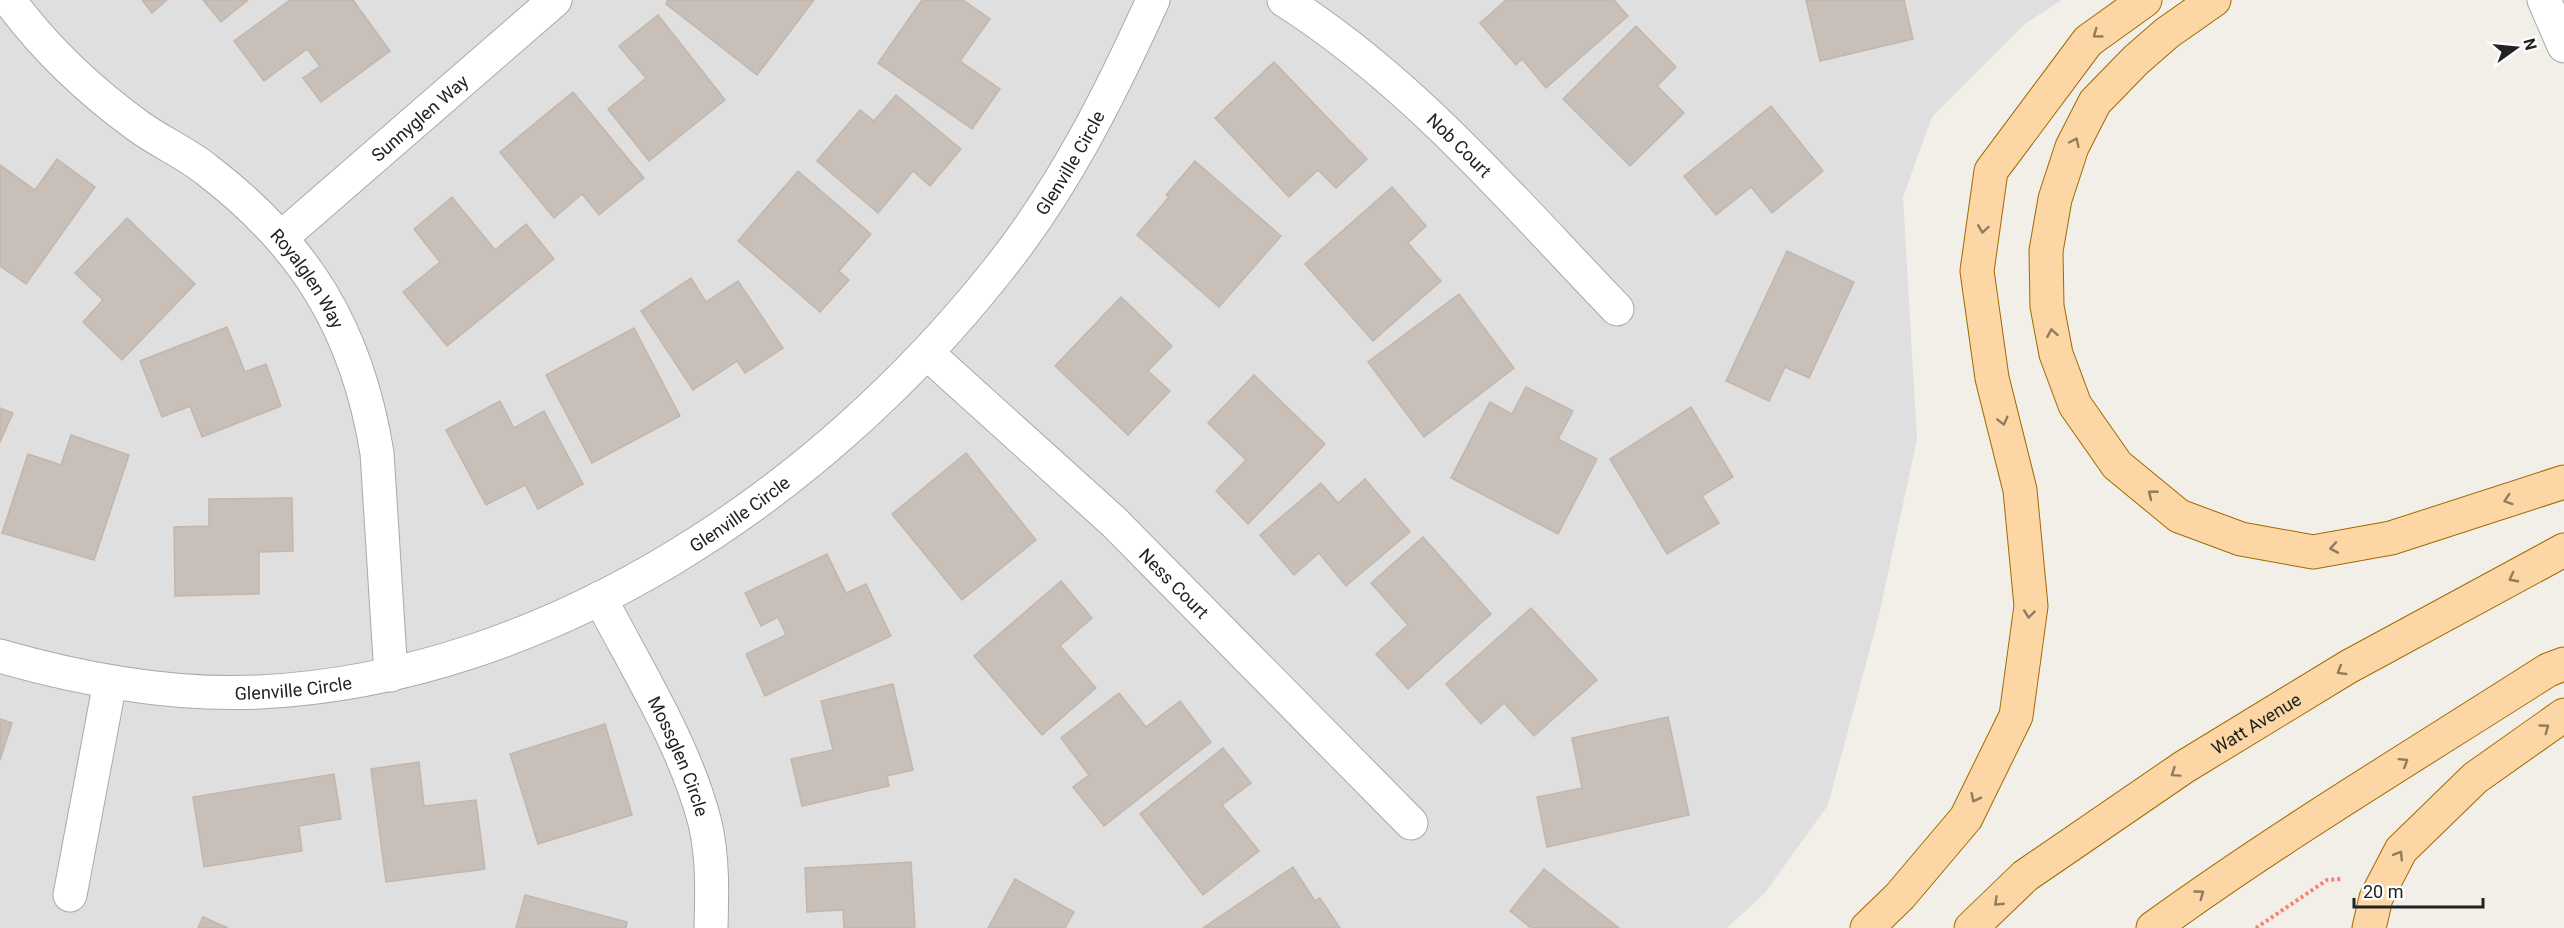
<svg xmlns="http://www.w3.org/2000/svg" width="2564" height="928" viewBox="0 0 2564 928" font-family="Roboto,sans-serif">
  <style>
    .residential { fill: #e0dfdf }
    .building { fill: #c7bfb8; stroke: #c4b6ab; stroke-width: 1.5 }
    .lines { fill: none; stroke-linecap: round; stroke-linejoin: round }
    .minor-casing { stroke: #a9a9a9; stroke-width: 35 }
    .major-casing { stroke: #a06b00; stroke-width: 35 }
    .path { stroke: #fa8072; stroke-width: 4; stroke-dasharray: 3 3; stroke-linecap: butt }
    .minor { stroke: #fff; stroke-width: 33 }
    .major { stroke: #fcd6a4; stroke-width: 33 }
    .oneway { stroke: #8f7c63 }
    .labels { text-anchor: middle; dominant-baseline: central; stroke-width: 6; stroke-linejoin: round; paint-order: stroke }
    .street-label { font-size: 18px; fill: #222; stroke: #fff }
  </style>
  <rect width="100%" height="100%" fill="#f2efe9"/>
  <polygon class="residential" points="0,0 2062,0 2026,23 1932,117 1903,197 1917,439 1879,615 1828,805 1765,893 1727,928 0,928"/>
  <g class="building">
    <polygon points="142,0 167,0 152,13"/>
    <polygon points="203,0 248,0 221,22"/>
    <polygon points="290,0 353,0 390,51 321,102 303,78 320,66 307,49 264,81 234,41"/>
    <polygon points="668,0 814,0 757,75 666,4"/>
    <polygon points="922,0 963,0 990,19 960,61 1000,89 972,129 878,63"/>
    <polygon points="1506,0 1614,0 1628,16 1546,88 1522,59 1516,65 1480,23"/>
    <polygon points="1806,0 1904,0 1913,39 1820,61"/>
    <polygon points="658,15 725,100 649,161 608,109 646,78 619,46"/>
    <polygon points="1636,26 1676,67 1657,86 1684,113 1630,166 1563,99"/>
    <polygon points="1274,62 1367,159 1336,188 1318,170 1289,197 1215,118"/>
    <polygon points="573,92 644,178 599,215 582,194 554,218 500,152"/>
    <polygon points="896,95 961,149 930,186 913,171 878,213 817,161 860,110 874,121"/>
    <polygon points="1771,106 1823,171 1772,213 1751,187 1716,215 1684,176"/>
    <polygon points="57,159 95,187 26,284 0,266 0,165 35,190"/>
    <polygon points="1195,161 1281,236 1219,307 1137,235 1169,197 1166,195"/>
    <polygon points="798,171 871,234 839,271 849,280 820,312 738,241"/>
    <polygon points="1392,187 1426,226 1408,243 1441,281 1373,341 1305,264"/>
    <polygon points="452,197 495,250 526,224 554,259 447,346 403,292 440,262 414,229"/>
    <polygon points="127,218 195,284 122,360 83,322 103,300 75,273"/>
    <polygon points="1787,251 1854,282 1809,378 1785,367 1769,401 1726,381"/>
    <polygon points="691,278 706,302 738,281 783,348 745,373 737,361 693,390 641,311"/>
    <polygon points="1459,294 1514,368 1424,437 1368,362"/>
    <polygon points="1121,297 1172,346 1148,371 1170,391 1128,435 1055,366"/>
    <polygon points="227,327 245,372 266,364 281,406 202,437 190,406 162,417 140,361"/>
    <polygon points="634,328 680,416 592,463 546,375"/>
    <polygon points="1254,375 1325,444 1248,524 1216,491 1246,460 1208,423"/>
    <polygon points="1526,387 1573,411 1558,439 1597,459 1558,534 1451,478 1490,402 1512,414"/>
    <polygon points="500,401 514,428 544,411 583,484 538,509 525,485 486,505 446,430"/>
    <polygon points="1691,407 1733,477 1702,496 1719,523 1667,554 1610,459"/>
    <polygon points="0,408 13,413 0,442"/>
    <polygon points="71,435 129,455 94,560 2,533 28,454 61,465"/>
    <polygon points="966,453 1036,540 962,600 892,514"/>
    <polygon points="1365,479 1410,532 1346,586 1319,553 1294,575 1260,535 1321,483 1338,503"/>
    <polygon points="292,498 293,551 259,552 259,594 175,596 174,527 209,526 209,499"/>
    <polygon points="1423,537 1491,614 1408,689 1376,654 1408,625 1371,583"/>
    <polygon points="827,554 846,593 866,584 891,636 765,696 746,654 786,635 778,617 761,626 745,593"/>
    <polygon points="1061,581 1092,618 1060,646 1096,688 1042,735 974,656"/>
    <polygon points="1531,608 1597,680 1534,736 1504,703 1481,724 1446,684"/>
    <polygon points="893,684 913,770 887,776 889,786 802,806 791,759 833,750 821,701"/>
    <polygon points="1119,693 1146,727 1180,701 1211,742 1104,826 1073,787 1089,775 1061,738"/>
    <polygon points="1668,717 1689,815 1547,847 1537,797 1582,788 1572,738"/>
    <polygon points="0,719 12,723 0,760"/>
    <polygon points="605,724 632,815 538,844 510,754"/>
    <polygon points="1223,748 1251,783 1222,805 1259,851 1203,895 1140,814"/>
    <polygon points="419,762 424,806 476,800 485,869 386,882 371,769"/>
    <polygon points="334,774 341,819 299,826 302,851 204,867 193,797"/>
    <polygon points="911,862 915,928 844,928 843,910 807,912 805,868"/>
    <polygon points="1293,867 1315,901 1320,898 1340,928 1203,928"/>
    <polygon points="1544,869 1619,928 1531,928 1510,911"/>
    <polygon points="1015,879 1074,912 1065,928 988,928"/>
    <polygon points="525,895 627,922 626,928 516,928"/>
    <polygon points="203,917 228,928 198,928"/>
  </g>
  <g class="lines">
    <g class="minor-casing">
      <g id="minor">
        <path id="s1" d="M9,0C45,49 90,91 138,126C160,142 186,153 207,170C306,246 357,330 377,453L391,675"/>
        <path id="s2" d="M1284,0C1413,82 1512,200 1617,309"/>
        <polyline points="2544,0 2564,46"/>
        <path id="s3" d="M282,237L555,0"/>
        <path id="s4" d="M927,353L1114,522L1411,823"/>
        <path id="s5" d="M600,598C637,669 685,745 705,823C713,857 712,893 711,928"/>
        <path id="s6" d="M0,656C84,680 171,696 259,692C549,678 821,493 997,271C1063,189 1110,95 1153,0"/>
        <polyline points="70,895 110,682"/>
      </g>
    </g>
    <g class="major-casing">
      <g id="major">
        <polyline points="2214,0 2167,33 2136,60 2095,102 2072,147 2055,199 2046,251 2047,306 2056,354 2075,405 2117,465 2179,516 2241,539 2313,552 2391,538 2564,482"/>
        <polyline points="1867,928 1900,896 1966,818 2016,716 2031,606 2020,490 1992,378 1977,271 1991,171 2088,41 2145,0"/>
        <path id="s7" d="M1971,928L2025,876L2184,767L2348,667L2564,550"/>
        <path d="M2153,928C2280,836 2415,755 2548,670L2564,664"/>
        <polyline points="2369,928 2376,898 2401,850 2475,778 2564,715"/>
      </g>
    </g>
    <polyline class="path" points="2256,928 2327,880 2341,879"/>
    <use href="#minor" class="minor"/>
    <use href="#major" class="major"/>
  </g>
  <defs><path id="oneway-chevron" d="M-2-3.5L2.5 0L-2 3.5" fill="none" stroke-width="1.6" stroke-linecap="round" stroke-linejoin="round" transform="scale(1.5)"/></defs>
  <g class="oneway">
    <use href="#oneway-chevron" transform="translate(2097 34) rotate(144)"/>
    <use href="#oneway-chevron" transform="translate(2075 142) rotate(-65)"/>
    <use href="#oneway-chevron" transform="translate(1983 229) rotate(98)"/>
    <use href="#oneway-chevron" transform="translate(2052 333) rotate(-100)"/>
    <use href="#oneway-chevron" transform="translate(2003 421) rotate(76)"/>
    <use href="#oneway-chevron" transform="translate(2152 494) rotate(-141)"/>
    <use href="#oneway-chevron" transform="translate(2508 500) rotate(162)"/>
    <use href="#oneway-chevron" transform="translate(2334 548) rotate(170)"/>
    <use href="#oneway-chevron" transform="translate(2513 578) rotate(152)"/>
    <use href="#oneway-chevron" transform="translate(2029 614) rotate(96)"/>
    <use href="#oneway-chevron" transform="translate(2341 671) rotate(149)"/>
    <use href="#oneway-chevron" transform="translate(2545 728) rotate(-36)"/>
    <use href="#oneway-chevron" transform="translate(2404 762) rotate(-32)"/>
    <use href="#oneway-chevron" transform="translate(2175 773) rotate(146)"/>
    <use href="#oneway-chevron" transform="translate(1975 798) rotate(116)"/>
    <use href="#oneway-chevron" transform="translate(2399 855) rotate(-58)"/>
    <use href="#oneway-chevron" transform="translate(2200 894) rotate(-36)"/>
    <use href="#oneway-chevron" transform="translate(1998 902) rotate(136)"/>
  </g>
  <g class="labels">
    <g class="street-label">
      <text stroke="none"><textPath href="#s3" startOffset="182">Sunnyglen Way</textPath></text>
      <text stroke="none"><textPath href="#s2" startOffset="228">Nob Court</textPath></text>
      <text stroke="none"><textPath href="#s6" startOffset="1268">Glenville Circle</textPath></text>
      <text stroke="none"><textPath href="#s1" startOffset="412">Royalglen Way</textPath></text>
      <text stroke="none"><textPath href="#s6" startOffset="782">Glenville Circle</textPath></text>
      <text stroke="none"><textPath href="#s4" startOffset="338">Ness Court</textPath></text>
      <text stroke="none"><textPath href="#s6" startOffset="297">Glenville Circle</textPath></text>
      <text stroke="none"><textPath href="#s7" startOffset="352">Watt Avenue</textPath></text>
      <text stroke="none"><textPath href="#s5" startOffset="177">Mossglen Circle</textPath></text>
    </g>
  </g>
  <g transform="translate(2516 48) rotate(75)" stroke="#ffffff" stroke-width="4.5" paint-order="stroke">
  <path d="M0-4.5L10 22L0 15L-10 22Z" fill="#222222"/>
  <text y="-9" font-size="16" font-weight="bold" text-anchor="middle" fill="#222222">N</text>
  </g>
  <path d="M2354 898v9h129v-9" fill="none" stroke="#222222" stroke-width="3"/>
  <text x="2363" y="898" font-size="18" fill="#222222" stroke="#ffffff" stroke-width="4.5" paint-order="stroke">20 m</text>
</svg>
